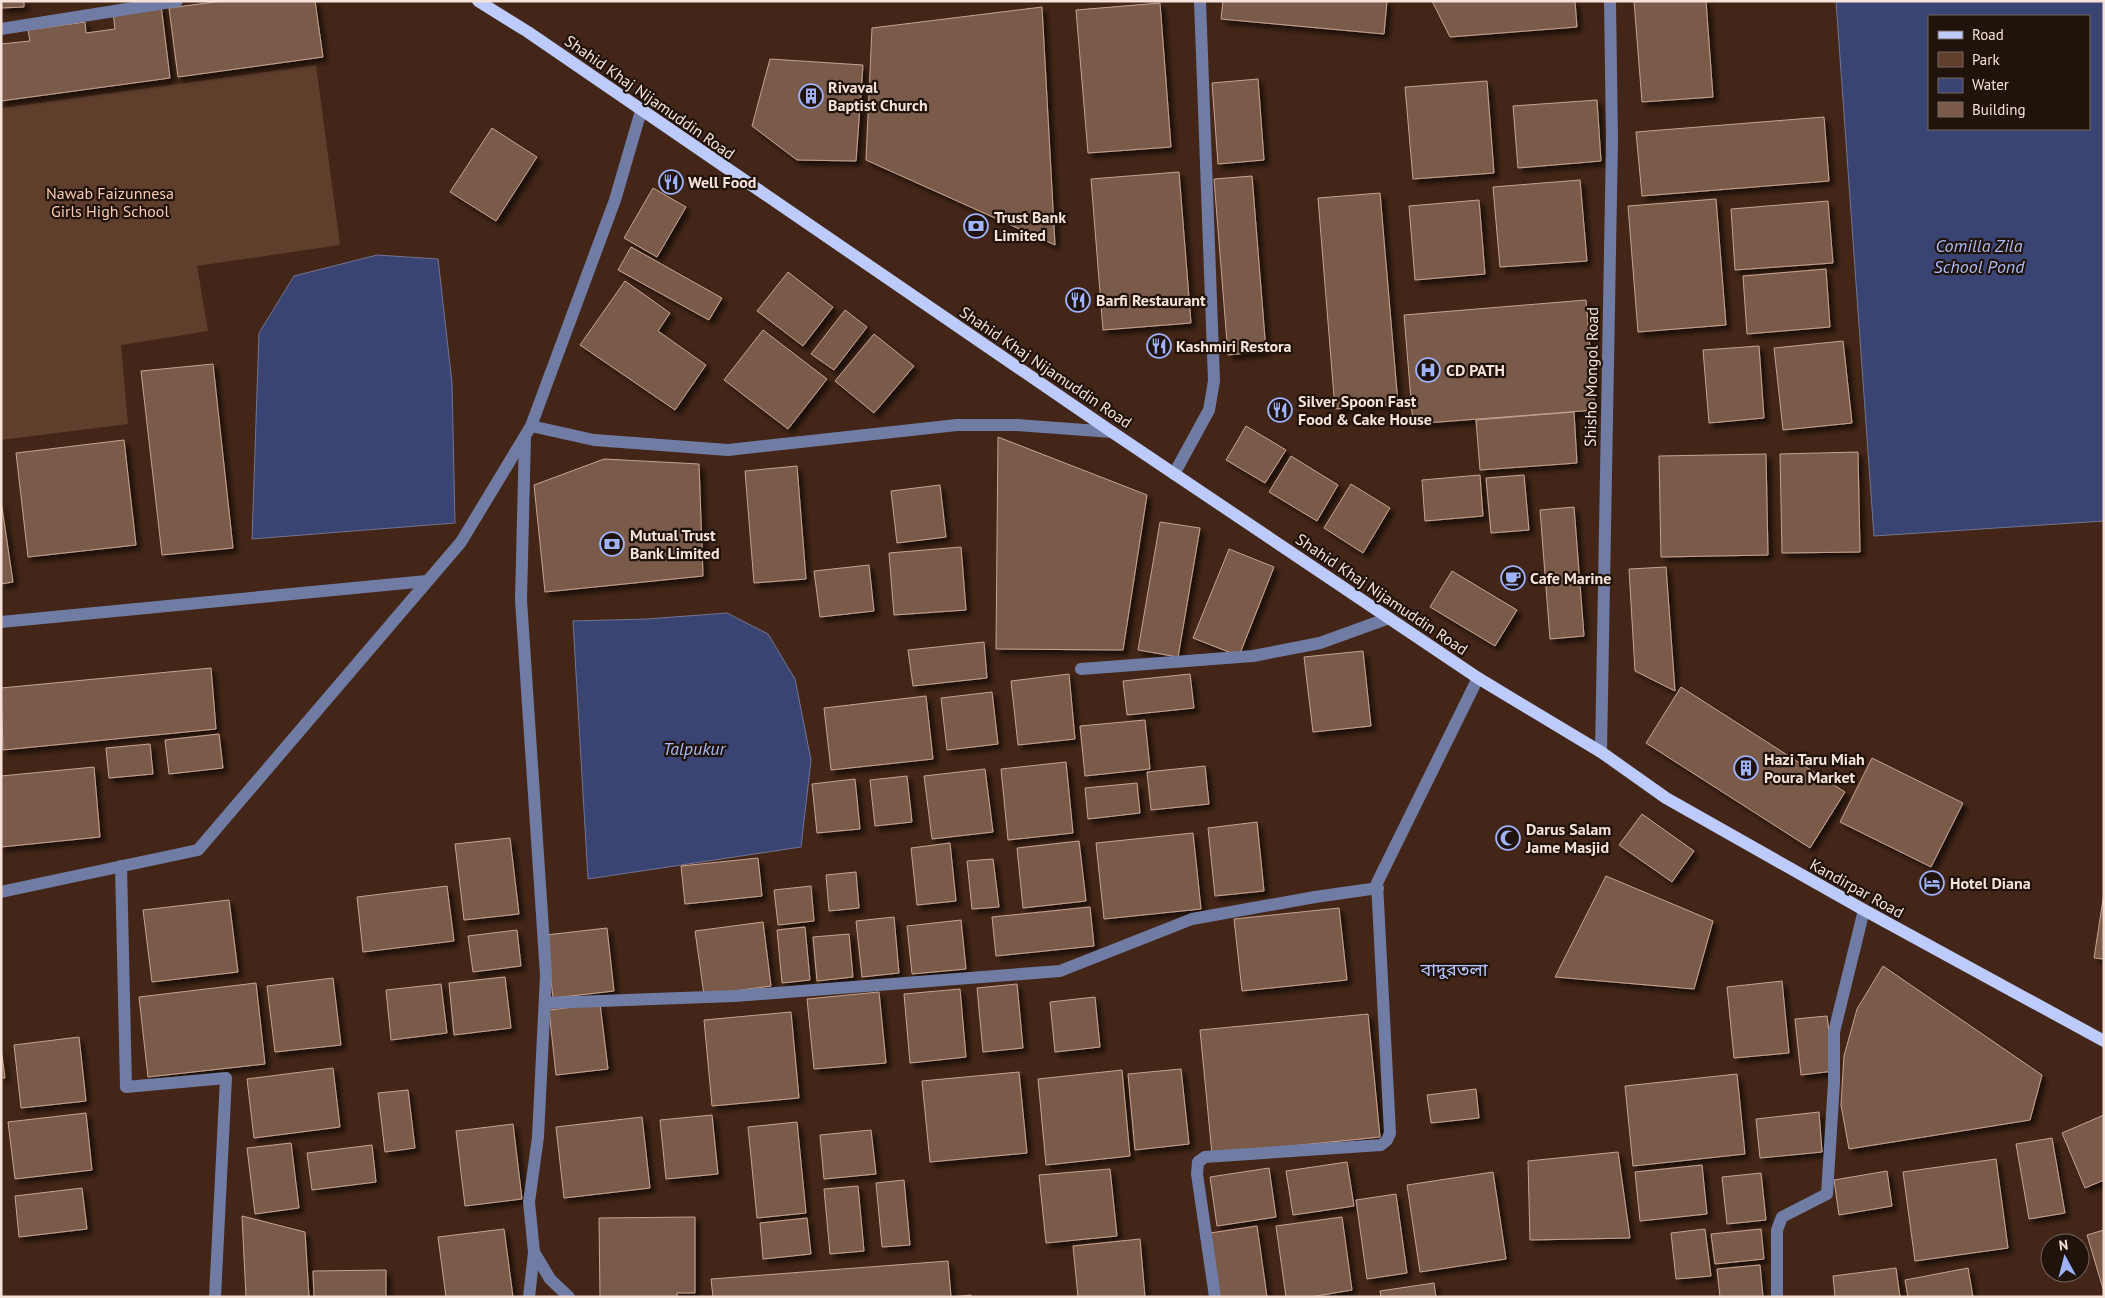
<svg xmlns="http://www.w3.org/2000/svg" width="2105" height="1298" viewBox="0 0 2105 1298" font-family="'PT Sans','Noto Sans Bengali',sans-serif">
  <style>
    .green { fill: #603e2c }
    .water { fill: #394473; stroke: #727492; fill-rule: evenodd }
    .building { fill: #7a5a49; stroke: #c7a391; filter: url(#shadow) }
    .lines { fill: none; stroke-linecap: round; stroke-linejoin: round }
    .minor { stroke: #707ca4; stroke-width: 12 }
    .major { stroke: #bccbfc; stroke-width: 12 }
    .labels { text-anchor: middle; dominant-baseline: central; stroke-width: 4.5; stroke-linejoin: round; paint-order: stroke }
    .poi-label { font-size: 16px; font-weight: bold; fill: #f7e3da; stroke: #20130c; text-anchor: start }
    .street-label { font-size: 16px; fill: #f7e3da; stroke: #20130c }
    .park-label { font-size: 16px; fill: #fccbb1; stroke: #20130c }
    .water-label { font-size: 18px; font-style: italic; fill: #aabbf7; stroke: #20130c }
    .neighbourhood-label { font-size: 18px; fill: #b7c7ff; stroke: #20130c }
  </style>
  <defs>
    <filter id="shadow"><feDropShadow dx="4.5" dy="4.5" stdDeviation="2.5" flood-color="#0009"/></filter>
  </defs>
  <rect width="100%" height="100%" fill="#432617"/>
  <polygon class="green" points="316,65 340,245 197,266 208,331 121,345 128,424 1,440 1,108"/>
  <g class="water">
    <path d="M1836,1H2104V521L1874,536ZM1929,16H2089V129H1929Z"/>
    <polygon points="377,255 438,259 452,383 455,523 252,539 259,333 294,276"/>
    <polygon points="727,613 768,634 795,679 811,760 801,847 588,879 573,621 647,619"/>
  </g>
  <g class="building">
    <polygon points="1,1 24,1 24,7 1,8"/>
    <polygon points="222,1 315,1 323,57 178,77 169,8"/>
    <polygon points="1223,1 1387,1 1384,34 1221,19"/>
    <polygon points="1432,1 1575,1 1577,27 1450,37"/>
    <polygon points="1634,1 1706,1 1713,97 1642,102"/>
    <polygon points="1160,3 1171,147 1088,153 1076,10"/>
    <polygon points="161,5 170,78 1,101 1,44 30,41 28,30 85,22 86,33 115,29 113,12"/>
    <polygon points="1042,7 1055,245 866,160 872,28"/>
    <polygon points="770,59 863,65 856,161 797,160 752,126"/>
    <polygon points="1258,79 1264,160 1218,164 1212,83"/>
    <polygon points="1487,81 1494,173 1413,179 1405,87"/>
    <polygon points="1597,100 1601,161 1518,168 1513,106"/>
    <polygon points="1824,117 1829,181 1642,196 1636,132"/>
    <polygon points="492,128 537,157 496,221 450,192"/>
    <polygon points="1179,172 1191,323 1103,330 1091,179"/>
    <polygon points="1252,176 1266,351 1228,355 1214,179"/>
    <polygon points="1580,180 1587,261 1500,267 1493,187"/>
    <polygon points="653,188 686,207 657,257 624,238"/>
    <polygon points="1380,193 1398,404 1335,409 1318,198"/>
    <polygon points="1716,199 1726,325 1638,332 1628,206"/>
    <polygon points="1479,200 1485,274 1415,280 1409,206"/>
    <polygon points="1828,201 1833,263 1735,270 1731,209"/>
    <polygon points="631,247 722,298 709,320 618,270"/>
    <polygon points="1826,269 1830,327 1747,334 1743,276"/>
    <polygon points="788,272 833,307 803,346 757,311"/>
    <polygon points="625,281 670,313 658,331 706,365 675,410 580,345"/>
    <polygon points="1586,300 1595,410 1413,424 1404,315"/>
    <polygon points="845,310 867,327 834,370 811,354"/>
    <polygon points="763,330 827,379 788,429 724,380"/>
    <polygon points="874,334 914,366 874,413 835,381"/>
    <polygon points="1843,341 1852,423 1783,430 1774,348"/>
    <polygon points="1759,346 1764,418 1709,423 1703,350"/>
    <polygon points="213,364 233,548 162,555 141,371"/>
    <polygon points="1574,412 1577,463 1480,470 1476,420"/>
    <polygon points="1246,426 1286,450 1265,483 1226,460"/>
    <polygon points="998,437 1147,495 1123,650 996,649"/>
    <polygon points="124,440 136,545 28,557 16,453"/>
    <polygon points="1858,452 1860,552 1782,553 1780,454"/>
    <polygon points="1766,454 1768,555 1661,557 1659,456"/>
    <polygon points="1291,456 1338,485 1317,521 1269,492"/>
    <polygon points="604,459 699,464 703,576 545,592 534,485"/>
    <polygon points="797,466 806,579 754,583 745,471"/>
    <polygon points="1480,475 1483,516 1425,521 1422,480"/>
    <polygon points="1524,475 1529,530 1491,533 1486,478"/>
    <polygon points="1351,484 1390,508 1363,553 1324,528"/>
    <polygon points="940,485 946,537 897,543 891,491"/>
    <polygon points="1,501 13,582 1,584"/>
    <polygon points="1574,507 1584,636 1550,639 1540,510"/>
    <polygon points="1160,522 1200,528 1178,657 1138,650"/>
    <polygon points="961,547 966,610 894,615 889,553"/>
    <polygon points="1229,549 1274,567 1239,656 1193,638"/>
    <polygon points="869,565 874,611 820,617 814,571"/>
    <polygon points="1666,567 1675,691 1635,671 1629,569"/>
    <polygon points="1452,571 1517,610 1495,646 1430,607"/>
    <polygon points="984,642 987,678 913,686 908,650"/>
    <polygon points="1363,651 1371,726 1313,732 1304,657"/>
    <polygon points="211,668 216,729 3,750 1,688"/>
    <polygon points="1069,674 1075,739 1018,745 1011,681"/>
    <polygon points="1190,674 1194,708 1127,715 1123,681"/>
    <polygon points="1681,687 1845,792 1810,848 1646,743"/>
    <polygon points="992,692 998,744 947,750 941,698"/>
    <polygon points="926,696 933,759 831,770 824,708"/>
    <polygon points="1145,720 1150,769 1085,776 1080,726"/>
    <polygon points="219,734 223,768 169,774 165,740"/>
    <polygon points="150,744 153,774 109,778 106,748"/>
    <polygon points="1872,758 1963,803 1931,867 1840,822"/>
    <polygon points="1066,762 1073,833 1008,840 1001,769"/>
    <polygon points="1205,766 1209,804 1151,810 1147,772"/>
    <polygon points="94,767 100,837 1,847 1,776"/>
    <polygon points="985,769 993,832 932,839 924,776"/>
    <polygon points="907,776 912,822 875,826 870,780"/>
    <polygon points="855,779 860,829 817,833 812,784"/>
    <polygon points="1137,783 1140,813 1088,819 1085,788"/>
    <polygon points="1642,814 1694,851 1672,882 1619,845"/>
    <polygon points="1257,822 1264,891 1215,896 1208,828"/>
    <polygon points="1193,833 1201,909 1104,919 1096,843"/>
    <polygon points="510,838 519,914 464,920 455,844"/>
    <polygon points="1079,841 1086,901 1023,908 1017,848"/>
    <polygon points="950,843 956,901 917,905 911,848"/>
    <polygon points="758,858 762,896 685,904 681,866"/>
    <polygon points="993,859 999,907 972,909 967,861"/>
    <polygon points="856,872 859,908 829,911 826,875"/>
    <polygon points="1606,876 1713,921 1694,989 1555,977"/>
    <polygon points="447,886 454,941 363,952 357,897"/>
    <polygon points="811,886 814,921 778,925 774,890"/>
    <polygon points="2104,893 2104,959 2094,958"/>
    <polygon points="229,900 238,972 152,982 143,910"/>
    <polygon points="1090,907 1094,946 996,956 992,917"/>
    <polygon points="1339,908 1347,980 1242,991 1234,919"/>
    <polygon points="894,917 899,973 862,977 856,921"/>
    <polygon points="961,920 966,969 912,974 907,926"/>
    <polygon points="763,922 771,986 704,995 695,931"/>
    <polygon points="805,927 810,980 782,983 777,930"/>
    <polygon points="607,928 614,991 553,998 546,935"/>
    <polygon points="517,930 521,966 473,972 468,936"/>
    <polygon points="849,934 853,977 817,981 813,937"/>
    <polygon points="1883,966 2042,1075 2030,1120 1849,1149 1841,1105 1844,1056 1857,1009"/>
    <polygon points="505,977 511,1028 454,1035 449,983"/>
    <polygon points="333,978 341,1045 275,1052 267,986"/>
    <polygon points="1782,981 1789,1053 1734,1058 1727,987"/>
    <polygon points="256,983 265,1064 148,1077 139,997"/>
    <polygon points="441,984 447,1033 391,1040 386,990"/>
    <polygon points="1017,984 1023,1048 983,1052 977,988"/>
    <polygon points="960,989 966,1057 910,1063 904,994"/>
    <polygon points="879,992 886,1063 814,1069 807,999"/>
    <polygon points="1095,997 1100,1047 1055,1052 1050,1002"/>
    <polygon points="600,1004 608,1069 556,1075 549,1010"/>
    <polygon points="791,1012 799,1098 712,1106 704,1020"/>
    <polygon points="1368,1014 1380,1137 1212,1154 1200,1030"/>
    <polygon points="1827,1016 1834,1071 1801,1075 1795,1019"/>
    <polygon points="79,1037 86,1101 21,1108 14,1045"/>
    <polygon points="1,1048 5,1078 1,1078"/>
    <polygon points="333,1068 340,1127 254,1138 247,1079"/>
    <polygon points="1181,1069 1189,1144 1135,1150 1128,1074"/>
    <polygon points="1122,1070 1130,1156 1046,1165 1038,1079"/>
    <polygon points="1019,1072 1027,1153 930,1162 922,1081"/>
    <polygon points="1737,1074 1745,1154 1633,1166 1625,1086"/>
    <polygon points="1476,1089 1479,1118 1431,1123 1427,1095"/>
    <polygon points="408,1090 415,1148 385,1152 378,1093"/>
    <polygon points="1819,1112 1822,1152 1760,1158 1756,1119"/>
    <polygon points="86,1113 92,1170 15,1179 8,1122"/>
    <polygon points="712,1115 718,1174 666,1179 660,1120"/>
    <polygon points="2104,1115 2104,1180 2085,1188 2062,1133"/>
    <polygon points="642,1117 650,1188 564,1198 556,1127"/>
    <polygon points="797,1122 806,1213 757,1218 748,1127"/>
    <polygon points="513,1124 522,1199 465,1206 456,1131"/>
    <polygon points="871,1130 876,1174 824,1179 820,1135"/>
    <polygon points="2052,1138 2065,1213 2029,1219 2016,1144"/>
    <polygon points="291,1143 299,1208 255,1214 247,1148"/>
    <polygon points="372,1145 376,1182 312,1190 307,1153"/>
    <polygon points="1618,1152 1630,1238 1530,1240 1528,1161"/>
    <polygon points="1996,1159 2008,1248 1915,1261 1903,1172"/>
    <polygon points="1347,1162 1354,1206 1293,1215 1286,1171"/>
    <polygon points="1702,1165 1707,1214 1640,1221 1635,1172"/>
    <polygon points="1269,1168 1276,1217 1217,1226 1210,1177"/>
    <polygon points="1110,1169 1117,1236 1046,1243 1039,1175"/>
    <polygon points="1887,1171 1892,1206 1839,1215 1834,1180"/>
    <polygon points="1493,1172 1506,1259 1420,1272 1407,1185"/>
    <polygon points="1761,1173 1766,1220 1727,1224 1722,1177"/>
    <polygon points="904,1180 910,1245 882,1247 876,1183"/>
    <polygon points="858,1186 864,1251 830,1254 824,1189"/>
    <polygon points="82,1188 87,1229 19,1237 15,1196"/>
    <polygon points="1396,1194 1407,1273 1367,1279 1356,1200"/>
    <polygon points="242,1216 305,1232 309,1297 246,1297"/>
    <polygon points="695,1217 695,1293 677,1293 677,1297 600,1297 599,1218"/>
    <polygon points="1342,1217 1352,1290 1310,1297 1286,1297 1276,1226"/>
    <polygon points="807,1218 811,1254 763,1259 760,1223"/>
    <polygon points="1257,1226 1267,1297 1219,1297 1210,1233"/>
    <polygon points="504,1229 513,1297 446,1297 438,1237"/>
    <polygon points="1705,1229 1711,1276 1676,1279 1671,1233"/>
    <polygon points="1761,1229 1764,1259 1715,1264 1711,1234"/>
    <polygon points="2104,1230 2104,1292 2087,1235"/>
    <polygon points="1140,1239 1145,1297 1078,1297 1073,1246"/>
    <polygon points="948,1261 951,1297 971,1295 971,1297 713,1297 711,1279"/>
    <polygon points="1760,1265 1763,1297 1720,1297 1717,1269"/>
    <polygon points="1896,1268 1900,1297 1835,1297 1833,1276"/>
    <polygon points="1968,1268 1973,1297 1908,1297 1905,1280"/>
    <polygon points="386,1270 386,1297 314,1297 313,1271"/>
    <polygon points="1434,1283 1436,1297 1381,1297 1380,1291"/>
  </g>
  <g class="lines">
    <g class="minor">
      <polyline points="1,29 177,1"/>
      <polyline points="531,426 594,440 728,450 957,425 1017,425 1112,432"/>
      <polyline points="525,437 521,600 546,975 538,1137 529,1202 534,1252 529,1297"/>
      <polyline points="1174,474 1209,410 1214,381 1200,1"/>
      <polyline points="1,622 427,581"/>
      <polyline points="1081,669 1253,656 1320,643 1389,618"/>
      <polyline points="1601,752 1612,140 1610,1"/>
      <polyline points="121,866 126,1087 226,1078 215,1297"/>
      <polyline points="1,892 198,850 461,542 531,426 615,200 641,111"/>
      <polyline points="546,1003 735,996 1060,971 1192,919 1315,897 1378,888"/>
      <polyline points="534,1252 550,1279 569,1297"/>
      <polyline points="1215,1297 1197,1174 1198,1162 1205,1157 1381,1145 1387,1140 1390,1133 1377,883 1478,678"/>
      <polyline points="1777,1297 1777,1230 1782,1217 1827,1194 1834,1082 1834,1032 1864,910"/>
    </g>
    <polyline class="major" points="478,1 528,32 1112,432 1478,678 1601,752 1666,798 1864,910 2104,1041"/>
  </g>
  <defs>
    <g id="building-ring" transform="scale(1.25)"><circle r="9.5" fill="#20130c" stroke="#9fb3fd" stroke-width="1.5"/><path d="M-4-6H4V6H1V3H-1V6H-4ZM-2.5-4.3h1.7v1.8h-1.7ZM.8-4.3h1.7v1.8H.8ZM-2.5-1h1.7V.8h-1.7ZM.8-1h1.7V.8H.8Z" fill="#9fb3fd"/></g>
    <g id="restaurant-ring" transform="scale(1.25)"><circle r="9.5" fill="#20130c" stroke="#9fb3fd" stroke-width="1.5"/><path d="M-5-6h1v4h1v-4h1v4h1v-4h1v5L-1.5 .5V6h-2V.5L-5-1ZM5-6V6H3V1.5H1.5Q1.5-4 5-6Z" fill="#9fb3fd"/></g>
    <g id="bank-ring" transform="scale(1.25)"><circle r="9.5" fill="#20130c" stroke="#9fb3fd" stroke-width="1.5"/><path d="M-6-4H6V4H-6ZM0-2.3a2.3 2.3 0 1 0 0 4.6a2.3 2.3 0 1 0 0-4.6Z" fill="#9fb3fd"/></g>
    <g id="hospital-ring" transform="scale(1.25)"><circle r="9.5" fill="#20130c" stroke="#9fb3fd" stroke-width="1.5"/><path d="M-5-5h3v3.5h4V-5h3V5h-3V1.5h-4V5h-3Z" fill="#9fb3fd"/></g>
    <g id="cafe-ring" transform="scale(1.25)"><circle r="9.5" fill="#20130c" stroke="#9fb3fd" stroke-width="1.5"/><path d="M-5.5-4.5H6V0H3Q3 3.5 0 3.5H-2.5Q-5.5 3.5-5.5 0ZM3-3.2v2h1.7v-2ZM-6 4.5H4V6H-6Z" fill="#9fb3fd"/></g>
    <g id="mosque-ring" transform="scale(1.25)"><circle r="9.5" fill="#20130c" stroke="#9fb3fd" stroke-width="1.5"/><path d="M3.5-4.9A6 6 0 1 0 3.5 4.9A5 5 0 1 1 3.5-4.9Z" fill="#9fb3fd"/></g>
    <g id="hotel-ring" transform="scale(1.25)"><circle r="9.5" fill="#20130c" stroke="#9fb3fd" stroke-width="1.5"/><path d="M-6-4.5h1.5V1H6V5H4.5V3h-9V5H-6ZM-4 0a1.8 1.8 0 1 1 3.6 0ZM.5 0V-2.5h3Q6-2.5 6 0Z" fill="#9fb3fd"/></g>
  </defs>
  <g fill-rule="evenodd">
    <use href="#building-ring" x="811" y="96"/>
    <use href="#restaurant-ring" x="671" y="182"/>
    <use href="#bank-ring" x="976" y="226"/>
    <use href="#restaurant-ring" x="1078" y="300"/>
    <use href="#restaurant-ring" x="1159" y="346"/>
    <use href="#hospital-ring" x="1428" y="370"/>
    <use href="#restaurant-ring" x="1280" y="410"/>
    <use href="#bank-ring" x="612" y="544"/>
    <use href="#cafe-ring" x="1513" y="578"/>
    <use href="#building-ring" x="1746" y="768"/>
    <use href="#mosque-ring" x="1508" y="838"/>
    <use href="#hotel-ring" x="1932" y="883"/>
  </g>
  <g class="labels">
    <g class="poi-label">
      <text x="828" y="87">Rivaval<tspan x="828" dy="18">Baptist Church</tspan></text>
      <text x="688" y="182">Well Food</text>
      <text x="994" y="217">Trust Bank<tspan x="994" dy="18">Limited</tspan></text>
      <text x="1096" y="300">Barfi Restaurant</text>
      <text x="1176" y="346">Kashmiri Restora</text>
      <text x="1446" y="370">CD PATH</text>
      <text x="1298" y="401">Silver Spoon Fast<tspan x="1298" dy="18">Food &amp; Cake House</tspan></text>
      <text x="630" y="535">Mutual Trust<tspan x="630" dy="18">Bank Limited</tspan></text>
      <text x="1530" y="578">Cafe Marine</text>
      <text x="1764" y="759">Hazi Taru Miah<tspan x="1764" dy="18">Poura Market</tspan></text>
      <text x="1526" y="829">Darus Salam<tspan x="1526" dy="18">Jame Masjid</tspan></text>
      <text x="1950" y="883">Hotel Diana</text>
    </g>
    <g class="street-label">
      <text transform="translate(650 97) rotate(35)">Shahid Khaj Nijamuddin Road</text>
      <text transform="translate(1046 367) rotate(34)">Shahid Khaj Nijamuddin Road</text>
      <text transform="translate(1591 377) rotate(-89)">Shisho Mongol Road</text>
      <text transform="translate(1382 594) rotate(34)">Shahid Khaj Nijamuddin Road</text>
      <text transform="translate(1857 888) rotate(29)">Kandirpar Road</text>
    </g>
    <g class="park-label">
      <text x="110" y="193">Nawab Faizunnesa<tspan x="110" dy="18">Girls High School</tspan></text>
    </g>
    <g class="water-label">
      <text x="1979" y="245">Comilla Zila<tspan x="1979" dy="21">School Pond</tspan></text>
      <text x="694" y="748">Talpukur</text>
    </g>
    <g class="neighbourhood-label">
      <text x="1454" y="969">বাদুরতলা</text>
    </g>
  </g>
  <rect width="2105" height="1298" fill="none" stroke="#f7e3da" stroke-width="5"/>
  <rect x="1928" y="15" width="162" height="115" fill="#20130c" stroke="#76665e"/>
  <rect x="1938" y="31" width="25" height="8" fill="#bccbfc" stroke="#76665e"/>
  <text x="1972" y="40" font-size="15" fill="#f7e3da">Road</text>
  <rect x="1938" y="52" width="25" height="15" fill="#603e2c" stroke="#76665e"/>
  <text x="1972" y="65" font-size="15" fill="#f7e3da">Park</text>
  <rect x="1938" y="78" width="25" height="15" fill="#394473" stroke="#76665e"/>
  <text x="1972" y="90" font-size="15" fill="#f7e3da">Water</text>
  <rect x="1938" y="102" width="25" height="15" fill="#7a5a49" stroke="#76665e"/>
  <text x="1972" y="115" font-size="15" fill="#f7e3da">Building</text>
  <g transform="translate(2065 1258) rotate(353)"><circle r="24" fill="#20130c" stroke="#76665e"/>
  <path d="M0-4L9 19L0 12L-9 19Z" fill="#9fb3fd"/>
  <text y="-8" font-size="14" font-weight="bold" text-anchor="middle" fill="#f7e3da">N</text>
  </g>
</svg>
